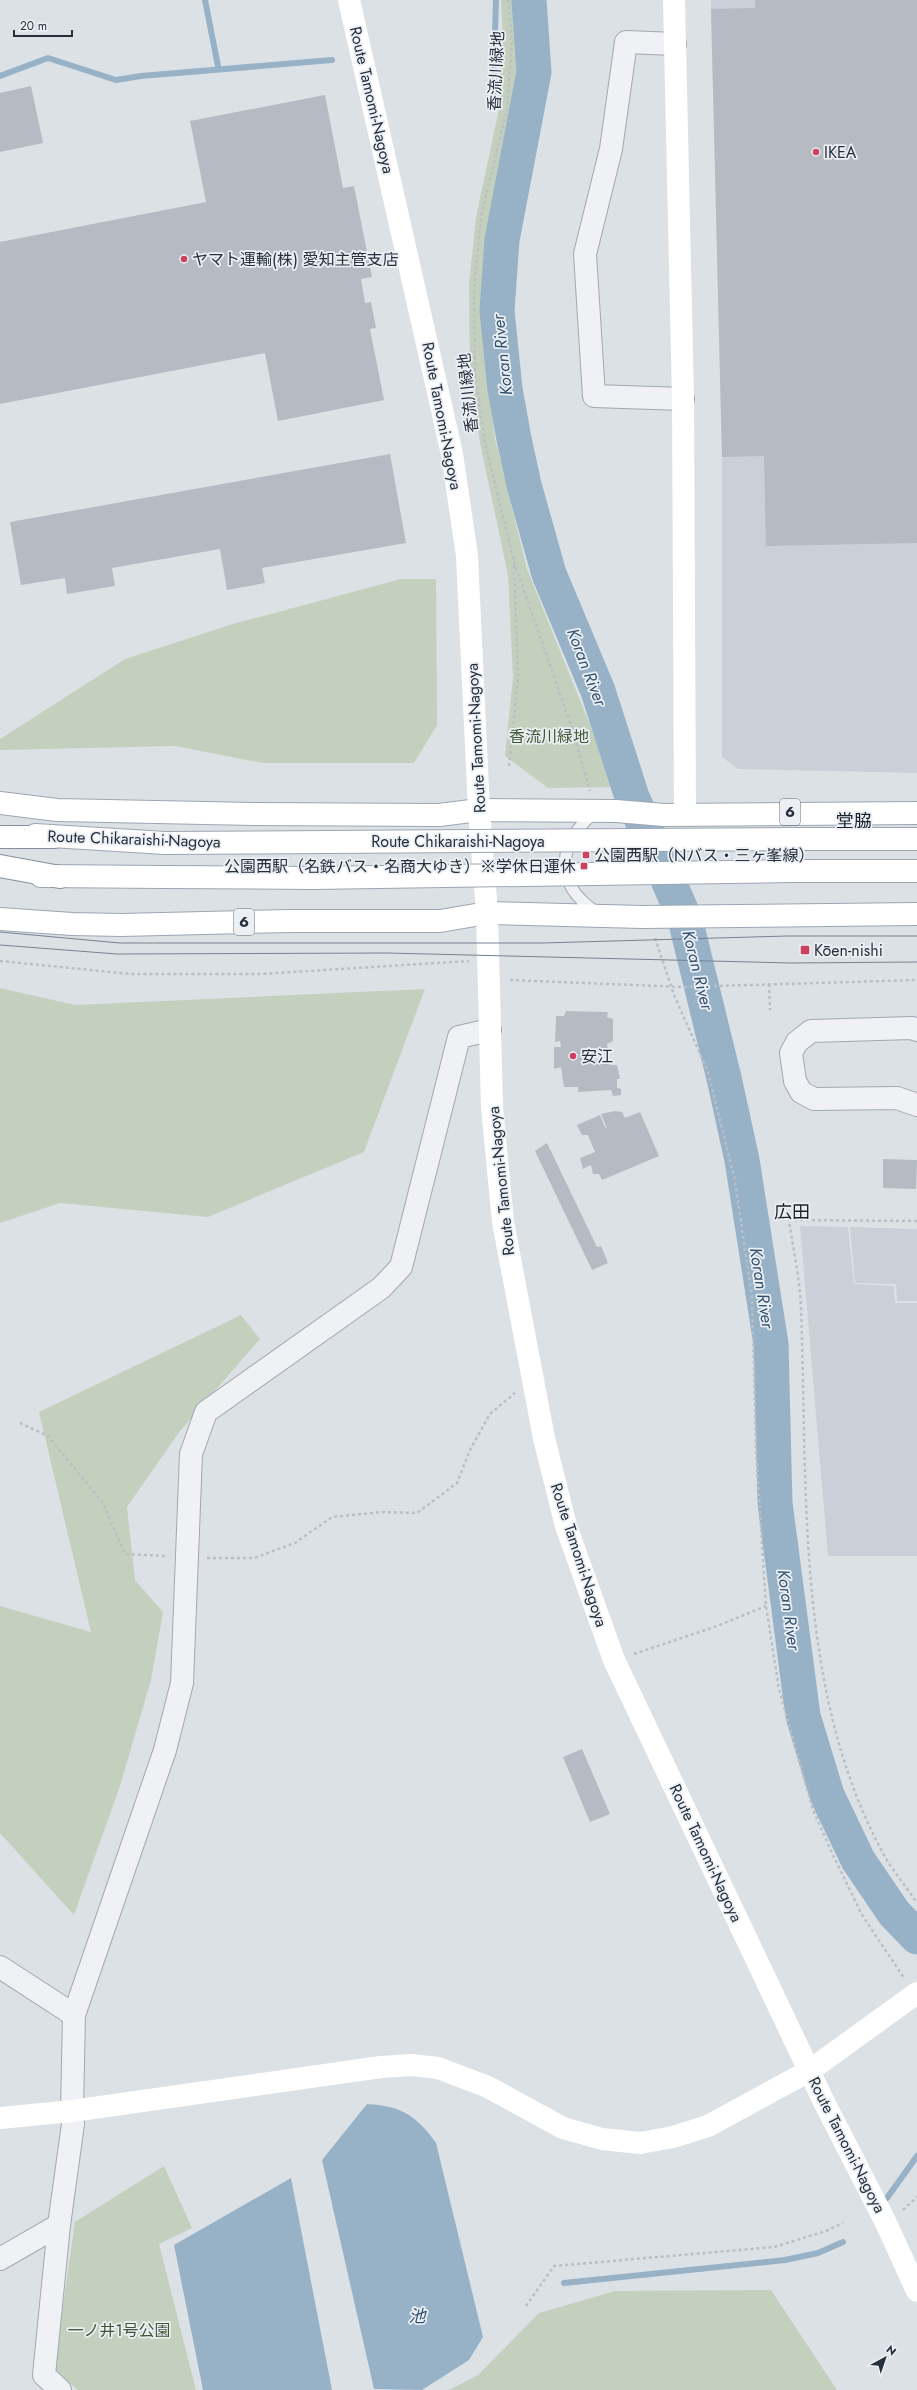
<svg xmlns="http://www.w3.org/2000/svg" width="917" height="2390" viewBox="0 0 917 2390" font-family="Jost,'Noto Sans JP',sans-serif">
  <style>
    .built { fill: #cbd0d8 }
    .green { fill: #c4d0be }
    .water { fill: #97b2c7 }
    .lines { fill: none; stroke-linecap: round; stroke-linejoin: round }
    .stream { stroke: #97b2c7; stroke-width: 6 }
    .river { stroke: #97b2c7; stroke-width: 35 }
    .building { fill: #b4bbc3 }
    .lane-casing { stroke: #a2a8b0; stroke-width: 13 }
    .street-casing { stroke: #a2a8b0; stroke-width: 24 }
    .primary-casing { stroke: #9ca6b2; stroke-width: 24 }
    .highway-casing { stroke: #84909d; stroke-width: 24 }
    .path { stroke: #bbbfc5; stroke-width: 2.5; stroke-dasharray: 3 3; stroke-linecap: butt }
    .lane { stroke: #eff1f5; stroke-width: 11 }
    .street { stroke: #eff1f5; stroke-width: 22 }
    .secondary { stroke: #fff; stroke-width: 22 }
    .primary { stroke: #fff; stroke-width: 22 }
    .highway { stroke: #fff; stroke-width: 22 }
    .tram { stroke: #768290; stroke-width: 1 }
    .primary-bridge-casing { stroke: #9ca6b2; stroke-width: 24; stroke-linecap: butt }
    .primary-bridge { stroke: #fff; stroke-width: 22 }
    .poi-dot { fill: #cc415f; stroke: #ecf0f4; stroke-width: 1.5 }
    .labels { text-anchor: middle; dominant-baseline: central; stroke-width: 3.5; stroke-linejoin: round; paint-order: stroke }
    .shield { fill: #ecf0f4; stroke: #616a74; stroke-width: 1 }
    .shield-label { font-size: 15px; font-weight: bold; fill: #26303d }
    .street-label { font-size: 16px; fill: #26303d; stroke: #ecf0f4 }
    .poi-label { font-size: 16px; fill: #26303d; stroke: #ecf0f4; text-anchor: start }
    .park-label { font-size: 16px; fill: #3d5834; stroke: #ecf0f4 }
    .water-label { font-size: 17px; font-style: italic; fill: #315170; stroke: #ecf0f4 }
    .quarter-label { font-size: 18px; fill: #19212d; stroke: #ecf0f4 }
  </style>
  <rect width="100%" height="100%" fill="#dce1e6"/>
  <g class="built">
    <polygon points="711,0 917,0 917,773 738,769 722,757 722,457"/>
    <polygon points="800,1226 848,1227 854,1284 894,1286 895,1303 917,1303 917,1556 828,1556"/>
    <polygon points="850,1227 917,1229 917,1301 897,1301 896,1284 855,1283"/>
  </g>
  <g class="green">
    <polygon points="501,0 519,0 521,38 517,113 494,223 485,285 488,372 495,439 527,569 615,787 548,788 505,756 513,677 508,575 480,443 470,372 469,284 476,217 499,109 503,40"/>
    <polygon points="401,579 436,579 437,725 414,763 263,763 175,746 0,750 0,739 125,659 233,624"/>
    <polygon points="0,988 75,1005 425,989 364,1152 208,1217 60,1203 0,1223"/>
    <polygon points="241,1315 260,1339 180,1431 127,1507 135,1580 163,1612 151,1680 120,1786 74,1915 0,1833 0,1606 91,1632 39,1412"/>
    <polygon points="164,2166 192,2228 159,2244 196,2390 78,2390 54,2369 75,2222"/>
    <polygon points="771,2290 837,2390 449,2390 478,2375 539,2313 615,2291"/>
  </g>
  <g class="water">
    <path d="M367,2104C401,2106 416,2115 436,2143L483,2337L469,2360L422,2390L374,2389L322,2160Z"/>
    <polygon points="291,2178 332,2390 203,2390 174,2245"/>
  </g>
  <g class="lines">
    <g class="stream">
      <polyline points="205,0 218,66"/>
      <polyline points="0,76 48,58 116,80 141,76 332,60"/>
      <polyline points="493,95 496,0"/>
      <polyline points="887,2198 917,2156"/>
      <polyline points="564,2283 785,2260 818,2253 843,2242"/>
    </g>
    <polyline class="river" points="529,0 534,72 502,240 497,311 505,389 514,439 524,485 549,574 598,691 632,797 685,919 724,1078 742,1160 771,1344 775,1503 803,1716 827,1795 858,1860 894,1913 917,1937"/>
  </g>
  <g class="building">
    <polygon points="755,0 917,0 917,543 766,546 764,456 722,457 711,9 755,8"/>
    <polygon points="31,86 43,143 0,152 0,93"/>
    <polygon points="325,95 343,188 354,186 372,277 361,279 365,303 371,302 376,328 370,329 384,400 278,421 265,353 0,404 0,242 206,202 190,121"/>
    <polygon points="390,454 406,543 262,568 265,583 227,590 220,549 112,568 115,586 67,594 65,578 21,585 10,522"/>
    <polygon points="566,1011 608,1012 607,1017 613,1019 613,1041 607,1044 608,1052 592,1053 592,1060 608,1059 610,1065 617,1065 620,1079 617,1079 617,1088 621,1089 621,1095 613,1096 611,1090 578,1092 578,1087 564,1087 561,1067 554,1069 554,1047 561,1047 560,1041 555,1042 556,1016 564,1016"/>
    <polygon points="615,1111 622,1112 625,1118 640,1112 659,1156 602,1180 599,1174 593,1174 591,1165 583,1169 580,1158 595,1152 588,1135 582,1135 577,1125 600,1115 605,1127 607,1128 601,1114"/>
    <polygon points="547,1143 597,1247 601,1246 608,1263 592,1270 535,1151"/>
    <polygon points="883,1159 917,1160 916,1189 883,1188"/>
    <polygon points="582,1749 610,1814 590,1822 563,1757"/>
  </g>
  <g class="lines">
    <g class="lane-casing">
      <path id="lane" d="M595,812C557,844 553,883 596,912"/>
    </g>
    <g class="street-casing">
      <g id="street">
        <polyline points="675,44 626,42 611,149 585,254 594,396 683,399"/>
        <polyline points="917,1030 912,1028 811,1031 797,1042 791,1053 795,1081 801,1092 814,1099 897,1098 917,1105"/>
        <polyline points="0,1967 74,2015"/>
        <polyline points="0,2259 59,2225"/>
        <polyline points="60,2390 44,2375 59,2225 73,2124 72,2111 74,2015 165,1750 182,1683 191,1454 206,1412 381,1288 401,1267 459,1037 490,1030"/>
      </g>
    </g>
    <g class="primary-casing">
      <g id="primary">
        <polyline points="0,803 57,810 254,814 439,815 479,810 616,811 664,815 917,813"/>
        <polyline points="35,835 165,843"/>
        <polyline points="791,839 917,839"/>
        <polyline points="791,871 917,871"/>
        <polyline points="41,876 163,877"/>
        <polyline points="0,919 72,924 121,925 291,921 440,921 487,913 642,917 917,914"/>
      </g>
    </g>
    <g class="highway-casing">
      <g id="highway">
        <polyline points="0,837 54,837"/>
        <polyline points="0,866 60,877"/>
      </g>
    </g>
    <g class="path">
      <polyline points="508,0 512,40 507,110 481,216 474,289 475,373 484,438 514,562 572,728 590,791"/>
      <polyline points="509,766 518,677 514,565"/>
      <polyline points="655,938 674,995 708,1072 735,1181 752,1298 756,1451 766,1606 779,1689 813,1810 833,1855 862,1915 904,1978"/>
      <polyline points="0,961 131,974 261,974 469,961"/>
      <polyline points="510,980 683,987 917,980"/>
      <polyline points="769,984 770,1010"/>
      <path d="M917,1221L789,1220C793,1249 800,1279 801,1308C808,1490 794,1698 888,1862C897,1876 908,1889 917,1903"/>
      <polyline points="20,1423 48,1436 103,1503 125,1554 166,1556"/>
      <polyline points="207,1558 254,1558 295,1543 332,1517 382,1512 417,1513 457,1483 470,1450 490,1414 515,1393"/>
      <polyline points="634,1654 717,1626 766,1606"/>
      <polyline points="903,2210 917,2197"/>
      <polyline points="526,2306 554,2266 774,2247 826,2231 843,2223"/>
    </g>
    <use href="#lane" class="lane"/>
    <use href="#street" class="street"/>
    <g class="secondary">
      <polyline points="349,0 452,454 467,556 479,810 487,913 492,1108 503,1222 544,1438 566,1526 614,1660 824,2102 886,2223 917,2291"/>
      <polyline points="674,0 683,399 685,813"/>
      <polyline points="0,2118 72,2111 381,2067 412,2065 438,2068 488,2087 563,2128 602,2139 640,2143 673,2137 708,2126 809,2071 917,1993"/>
    </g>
    <use href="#primary" class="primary"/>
    <use href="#highway" class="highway"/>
    <g class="tram">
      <polyline points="0,932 120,943 543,943 787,936 917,936"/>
      <polyline points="0,945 117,954 387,953 791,963 917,962"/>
    </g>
    <g class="primary-bridge-casing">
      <g id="primary-bridge">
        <polyline points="165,843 791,839"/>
        <polyline points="163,877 313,878 791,871"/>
      </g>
    </g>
    <use href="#primary-bridge" class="primary-bridge"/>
  </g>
  <g class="poi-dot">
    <circle cx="816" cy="152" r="4"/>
    <circle cx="184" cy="259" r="4"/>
    <rect x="582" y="851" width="8" height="8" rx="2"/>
    <rect x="580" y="862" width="8" height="8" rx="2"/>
    <rect x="800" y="945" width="10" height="10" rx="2"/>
    <circle cx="573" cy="1056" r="4"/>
  </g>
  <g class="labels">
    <g class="shield">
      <rect x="780" y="799" width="20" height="26" rx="3"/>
      <rect x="234" y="909" width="20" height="26" rx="3"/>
    </g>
    <g class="shield-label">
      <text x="790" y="812">6</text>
      <text x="244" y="922">6</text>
    </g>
    <g class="street-label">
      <text transform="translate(496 71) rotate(-87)">香流川緑地</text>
      <text transform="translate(372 100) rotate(77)">Route Tamomi-Nagoya</text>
      <text transform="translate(468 393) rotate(-96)">香流川緑地</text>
      <text transform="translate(442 416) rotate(79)">Route Tamomi-Nagoya</text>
      <text transform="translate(476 738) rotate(-93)">Route Tamomi-Nagoya</text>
      <text transform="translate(134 839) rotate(2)">Route Chikaraishi-Nagoya</text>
      <text x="458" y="841">Route Chikaraishi-Nagoya</text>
      <text transform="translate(501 1181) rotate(-96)">Route Tamomi-Nagoya</text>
      <text transform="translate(579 1555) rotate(72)">Route Tamomi-Nagoya</text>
      <text transform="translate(706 1853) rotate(65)">Route Tamomi-Nagoya</text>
      <text transform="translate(847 2145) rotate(63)">Route Tamomi-Nagoya</text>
    </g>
    <g class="poi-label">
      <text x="824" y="152">IKEA</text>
      <text x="192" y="259">ヤマト運輸(株) 愛知主管支店</text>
      <text x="594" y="855">公園西駅（Nバス・三ヶ峯線）</text>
      <text x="576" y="866" text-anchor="end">公園西駅（名鉄バス・名商大ゆき）※学休日運休</text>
      <text x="814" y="950">Kōen-nishi</text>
      <text x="581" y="1056">安江</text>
    </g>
    <g class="park-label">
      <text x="549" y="736">香流川緑地</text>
      <text x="119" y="2330">一ノ井1号公園</text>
    </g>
    <g class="water-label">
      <text transform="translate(502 355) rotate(-96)">Koran River</text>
      <text transform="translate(587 667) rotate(69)">Koran River</text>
      <text transform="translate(698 970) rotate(76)">Koran River</text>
      <text transform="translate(762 1288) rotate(81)">Koran River</text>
      <text transform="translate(789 1610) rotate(82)">Koran River</text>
      <text x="417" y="2316">池</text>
    </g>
    <g class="quarter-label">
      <text x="854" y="821">堂脇</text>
      <text x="792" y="1212">広田</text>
    </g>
  </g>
  <g transform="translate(885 2358) rotate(40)" stroke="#ecf0f4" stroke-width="3" paint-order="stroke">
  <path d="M0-3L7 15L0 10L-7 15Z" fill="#26303d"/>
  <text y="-6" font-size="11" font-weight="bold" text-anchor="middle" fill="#26303d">N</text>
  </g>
  <path d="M14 30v6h58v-6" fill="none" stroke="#26303d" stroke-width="2"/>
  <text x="20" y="30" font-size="12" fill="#26303d" stroke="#ecf0f4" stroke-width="3" paint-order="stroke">20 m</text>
</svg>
